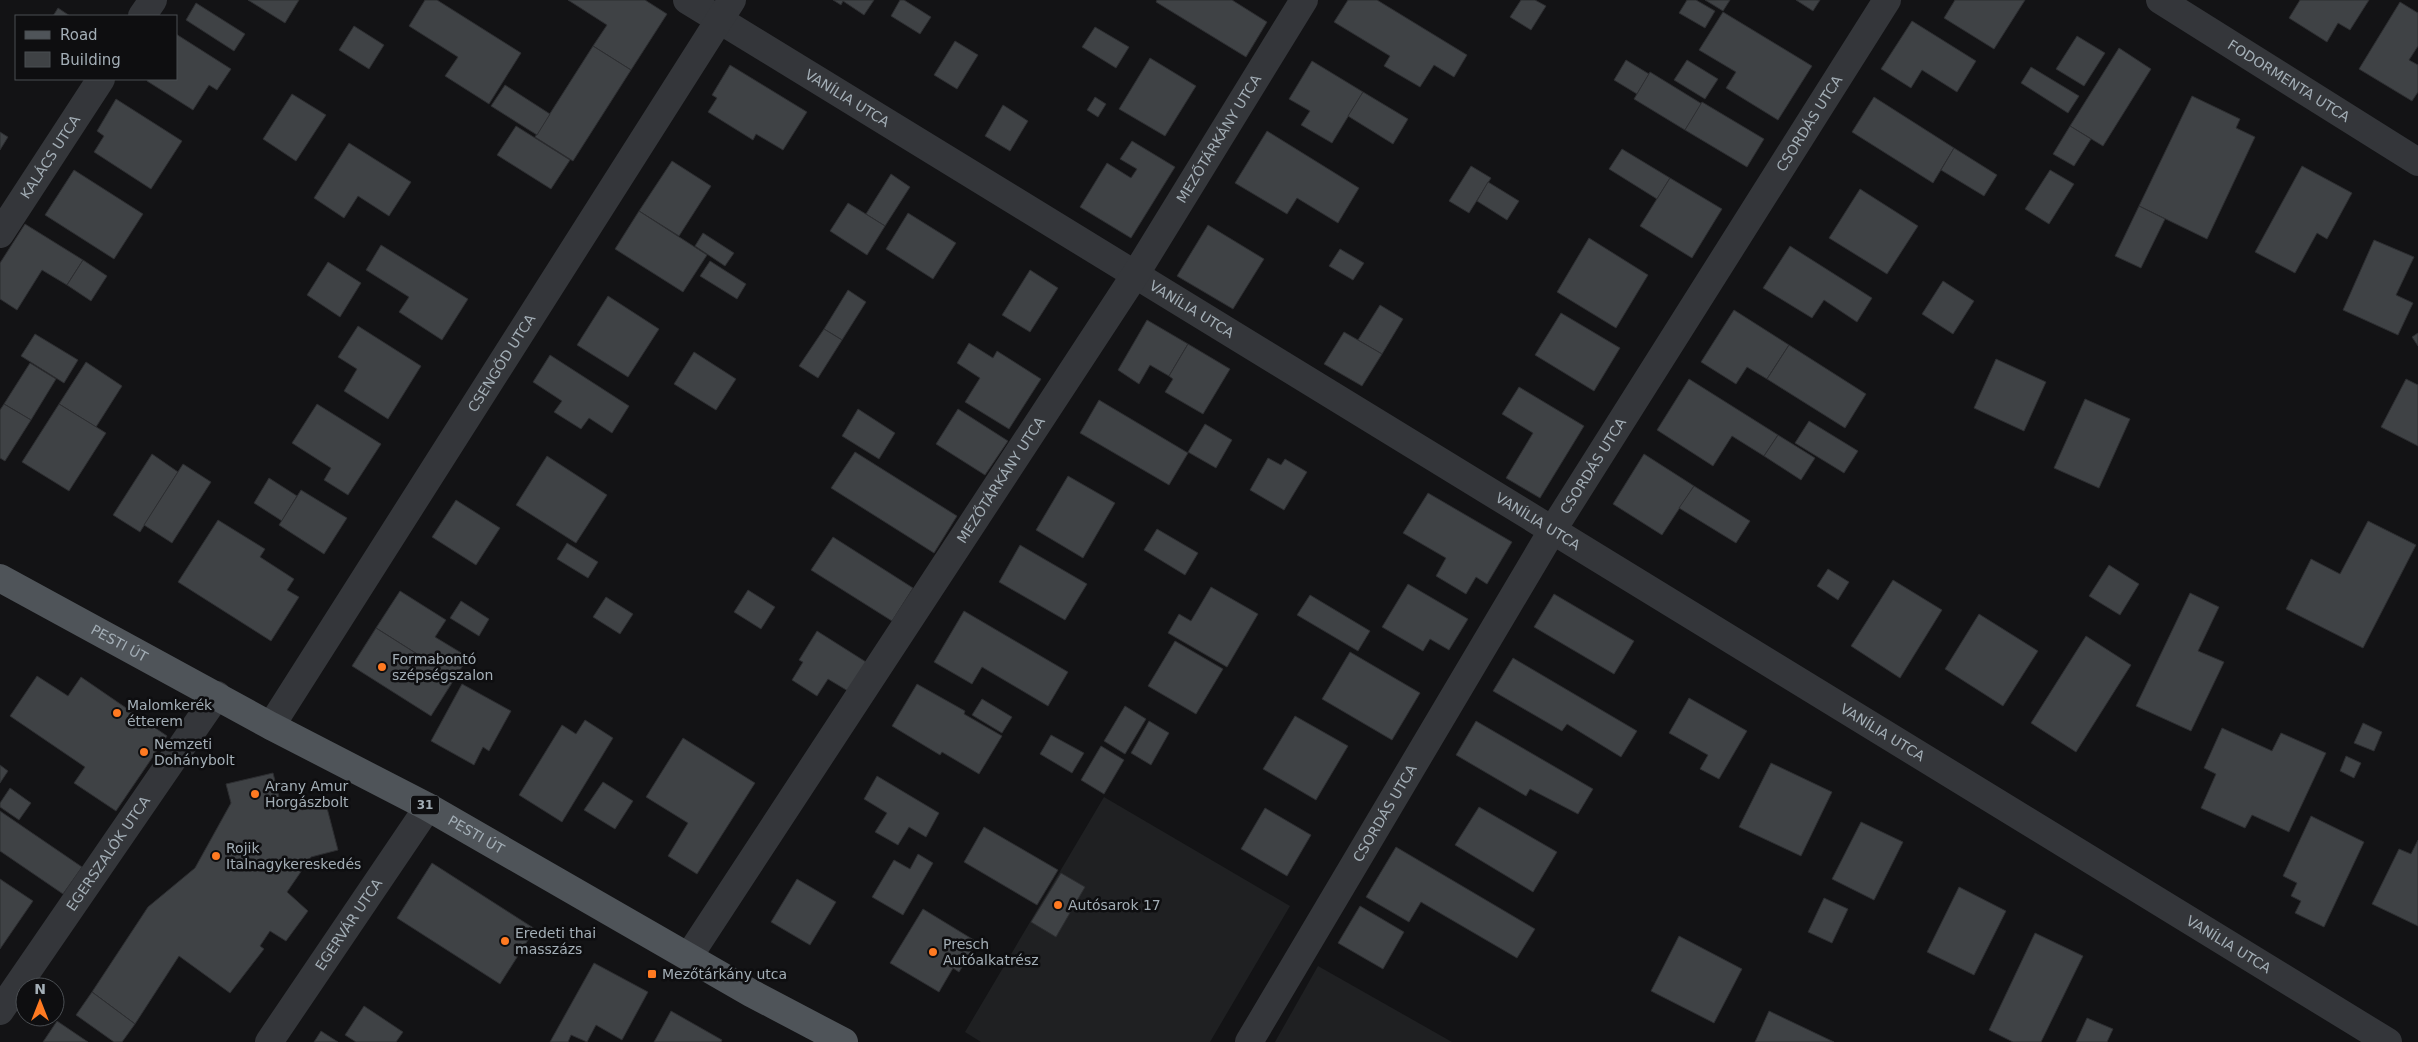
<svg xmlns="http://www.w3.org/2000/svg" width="2418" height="1042" viewBox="0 0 2418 1042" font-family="'DejaVu Sans',sans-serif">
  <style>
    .built { fill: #1f2022 }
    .building { fill: #3f4245; stroke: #2d2e31 }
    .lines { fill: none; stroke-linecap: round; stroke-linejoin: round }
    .street { stroke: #34363a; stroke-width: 28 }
    .primary { stroke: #4f5459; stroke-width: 28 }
    .poi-dot { fill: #ff7a21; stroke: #0e0e10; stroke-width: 2 }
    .labels { text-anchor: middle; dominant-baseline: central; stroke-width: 5; stroke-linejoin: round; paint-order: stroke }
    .shield { fill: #0e0e10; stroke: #767e84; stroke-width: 1 }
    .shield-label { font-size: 12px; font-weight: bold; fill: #a3aeb6 }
    .street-label { font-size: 14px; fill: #a3aeb6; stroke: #0e0e10 }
    .poi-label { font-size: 14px; fill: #a3aeb6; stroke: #0e0e10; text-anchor: start }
  </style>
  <rect width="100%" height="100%" fill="#131315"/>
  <g class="built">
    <polygon points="1104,797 1290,906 1210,1042 981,1042 965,1032"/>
    <polygon points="1318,966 1452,1042 1275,1042"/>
  </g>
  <g class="building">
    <polygon points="248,0 299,0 285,23"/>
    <polygon points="425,0 437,0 521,53 489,104 445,76 458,57 409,26"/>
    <polygon points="568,0 645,0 667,14 631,70 593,46 607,25"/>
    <polygon points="833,0 874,0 864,15 843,1 841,5"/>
    <polygon points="900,0 904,0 931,17 920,34 891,16"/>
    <polygon points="1157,0 1232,0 1267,22 1246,57 1156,2"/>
    <polygon points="1348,0 1377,0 1467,55 1454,77 1434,65 1420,87 1384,66 1390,56 1334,22"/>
    <polygon points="1521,0 1535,0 1546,6 1531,30 1510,17"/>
    <polygon points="1687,0 1696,0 1715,11 1705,28 1679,13"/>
    <polygon points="1705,0 1730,0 1723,11"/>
    <polygon points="1796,0 1820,0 1813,11"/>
    <polygon points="1955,0 2025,0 1994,49 1944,18"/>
    <polygon points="2300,0 2369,0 2350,30 2338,23 2327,42 2289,18"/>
    <polygon points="2400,2 2418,13 2418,46 2409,60 2418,65 2418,92 2412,101 2359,69"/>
    <polygon points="196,3 245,34 234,51 186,20"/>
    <polygon points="58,8 70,16 53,16"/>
    <polygon points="1723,12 1812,66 1778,120 1726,88 1736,72 1699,50"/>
    <polygon points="1912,21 1976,61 1957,92 1922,70 1911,88 1881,69"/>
    <polygon points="354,26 384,45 369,69 339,50"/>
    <polygon points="1095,27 1129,47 1116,68 1082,47"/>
    <polygon points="176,34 231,69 217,90 209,85 193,110 147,81 148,79 176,79"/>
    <polygon points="2077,36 2105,53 2084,86 2056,69"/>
    <polygon points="955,41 978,55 957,89 934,75"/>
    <polygon points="593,46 631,70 573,161 535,137"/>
    <polygon points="2119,48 2151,69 2103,146 2070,126"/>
    <polygon points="1150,58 1196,86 1165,136 1119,109"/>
    <polygon points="1626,60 1649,74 1637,94 1614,80"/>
    <polygon points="1687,60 1718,79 1705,99 1674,80"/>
    <polygon points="1312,61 1363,92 1332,143 1301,125 1310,111 1289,99"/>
    <polygon points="730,65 807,112 783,150 756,134 753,140 708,112 717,98 712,95"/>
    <polygon points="2031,67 2079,96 2068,113 2021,83"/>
    <polygon points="1650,72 1702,104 1685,130 1634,99"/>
    <polygon points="505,85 550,114 537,135 491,106"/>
    <polygon points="1363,92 1408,119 1393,144 1348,116"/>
    <polygon points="292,94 326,115 296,161 263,139"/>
    <polygon points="2192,96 2240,119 2236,128 2255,137 2207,239 2139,206"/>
    <polygon points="1095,97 1106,104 1098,117 1087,110"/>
    <polygon points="1874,97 1954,148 1933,183 1852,132"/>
    <polygon points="116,99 182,141 151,189 94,152 104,136 97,131"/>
    <polygon points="1702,102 1764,139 1747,167 1685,130"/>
    <polygon points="1003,105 1028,121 1010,151 985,136"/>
    <polygon points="516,126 570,160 551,189 497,155"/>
    <polygon points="2070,126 2091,139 2074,166 2053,154"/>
    <polygon points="1267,131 1359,188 1338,223 1297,198 1287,214 1235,183"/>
    <polygon points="0,132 8,137 0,150"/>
    <polygon points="1132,141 1175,167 1131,238 1080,207 1107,163 1131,178 1137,169 1120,159"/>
    <polygon points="349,143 411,182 389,216 358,196 344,218 314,198"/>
    <polygon points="1954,148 1997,175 1984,196 1941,170"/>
    <polygon points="1622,149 1670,178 1657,199 1609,169"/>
    <polygon points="672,161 711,186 679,236 639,211"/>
    <polygon points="1471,166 1491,178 1469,213 1449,201"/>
    <polygon points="2302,166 2352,193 2327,239 2317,233 2295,273 2255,252"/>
    <polygon points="74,170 143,214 114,259 45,215"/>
    <polygon points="2050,170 2074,184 2049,224 2025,209"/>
    <polygon points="891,174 910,187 885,226 866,214"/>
    <polygon points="1670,178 1722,209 1692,258 1640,226"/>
    <polygon points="1488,182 1519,201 1507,220 1477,201"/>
    <polygon points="1860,189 1918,226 1887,274 1829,238"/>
    <polygon points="848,203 885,226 867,255 830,231"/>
    <polygon points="2139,206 2165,219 2141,268 2115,256"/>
    <polygon points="639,211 707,255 683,292 615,249"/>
    <polygon points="908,213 956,243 933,279 886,249"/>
    <polygon points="25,224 83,260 67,285 42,270 17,310 0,299 0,263"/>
    <polygon points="1208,225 1264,259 1233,309 1177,276"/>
    <polygon points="703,233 734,253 725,266 695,246"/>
    <polygon points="1589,238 1648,275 1616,328 1557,292"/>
    <polygon points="2374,240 2414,257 2396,295 2413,303 2398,335 2343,310"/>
    <polygon points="381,245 468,299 442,340 399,312 409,297 366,270"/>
    <polygon points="1790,246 1872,298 1857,322 1824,300 1812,318 1763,288"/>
    <polygon points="1340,249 1364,263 1353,280 1329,266"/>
    <polygon points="83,260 107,276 91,301 67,285"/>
    <polygon points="710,261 746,284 737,299 700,276"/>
    <polygon points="328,262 361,283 340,317 307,295"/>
    <polygon points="1030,270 1058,288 1030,332 1002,315"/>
    <polygon points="1943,281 1974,301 1953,334 1922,314"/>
    <polygon points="848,290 866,302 842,340 824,329"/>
    <polygon points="608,296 659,329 628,377 577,345"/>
    <polygon points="1380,305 1403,319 1382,354 1358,340"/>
    <polygon points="1734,310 1789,345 1767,379 1747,367 1736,384 1701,362"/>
    <polygon points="1561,313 1620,348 1594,391 1535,355"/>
    <polygon points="1147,320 1188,344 1169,376 1150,365 1139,384 1118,370"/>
    <polygon points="358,326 421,366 388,419 344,391 357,369 338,357"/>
    <polygon points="824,329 842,340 818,378 799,366"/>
    <polygon points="1344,332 1382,354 1362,386 1324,364"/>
    <polygon points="2418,333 2418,346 2412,337"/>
    <polygon points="35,334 78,360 64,383 21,356"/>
    <polygon points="969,343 993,358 997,351 1041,379 1009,429 965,402 980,378 957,363"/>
    <polygon points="1188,344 1230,369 1203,414 1165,392 1173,379 1169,376"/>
    <polygon points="1789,345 1866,394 1845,428 1767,379"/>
    <polygon points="694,352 736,379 716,410 674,384"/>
    <polygon points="550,355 629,406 612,433 589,418 581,429 554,412 562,401 533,382"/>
    <polygon points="1996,359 2046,382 2024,431 1974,408"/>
    <polygon points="86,362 122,386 96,427 59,404"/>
    <polygon points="30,363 56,379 31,420 4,404"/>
    <polygon points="1689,379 1778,435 1764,456 1732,436 1713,466 1657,430"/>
    <polygon points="2406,379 2418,385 2418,446 2381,427"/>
    <polygon points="1519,387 1584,426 1540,498 1506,478 1533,433 1502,414"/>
    <polygon points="2085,399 2130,419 2099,488 2054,468"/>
    <polygon points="1099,400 1188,453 1169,485 1080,433"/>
    <polygon points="4,404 31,420 5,461 0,458 0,410"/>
    <polygon points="59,404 106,433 69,491 22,462"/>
    <polygon points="317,404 381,444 348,495 324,480 331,468 292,443"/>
    <polygon points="858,409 895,433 879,459 842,436"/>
    <polygon points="958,409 1008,441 985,475 936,444"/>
    <polygon points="1809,421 1858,451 1844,473 1795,443"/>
    <polygon points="1205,424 1232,440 1216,468 1188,452"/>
    <polygon points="1778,435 1815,458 1801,480 1764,456"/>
    <polygon points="855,452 957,516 934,553 831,488"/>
    <polygon points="152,454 178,472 140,532 113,515"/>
    <polygon points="1644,454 1694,486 1662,535 1613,504"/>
    <polygon points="547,456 607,495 576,543 516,505"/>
    <polygon points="1268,458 1281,465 1285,459 1307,472 1284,510 1250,490"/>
    <polygon points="183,464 211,482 172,543 144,525"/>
    <polygon points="1068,476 1115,503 1083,558 1036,530"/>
    <polygon points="269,478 297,496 282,521 254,503"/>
    <polygon points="1694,486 1750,521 1736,543 1679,508"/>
    <polygon points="301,490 347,518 324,554 279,525"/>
    <polygon points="1428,493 1512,542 1487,584 1476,577 1466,594 1436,576 1446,558 1403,533"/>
    <polygon points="456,500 500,528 476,565 432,537"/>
    <polygon points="218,520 265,549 260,557 294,579 287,590 299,597 271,641 178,582"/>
    <polygon points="2368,521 2416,545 2363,648 2286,609 2311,559 2340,574"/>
    <polygon points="1157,529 1198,553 1185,575 1144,550"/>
    <polygon points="833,537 913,588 892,621 811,570"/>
    <polygon points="567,543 598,562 588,578 557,559"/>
    <polygon points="1020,545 1087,584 1065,620 999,582"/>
    <polygon points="2109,565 2139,584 2120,615 2089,596"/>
    <polygon points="1828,569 1849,582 1838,600 1817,586"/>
    <polygon points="1893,580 1942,610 1900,678 1851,646"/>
    <polygon points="1408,584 1468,619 1449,650 1430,639 1423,651 1382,627"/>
    <polygon points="1211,587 1258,614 1227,667 1168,633 1179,614 1191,621"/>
    <polygon points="748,590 775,607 761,629 734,612"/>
    <polygon points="400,591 446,620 435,637 468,657 455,678 376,628"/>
    <polygon points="2190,593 2219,607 2198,651 2224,662 2191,731 2136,706"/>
    <polygon points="1554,594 1634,641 1614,674 1534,627"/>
    <polygon points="1310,595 1370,631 1358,651 1297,615"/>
    <polygon points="606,597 633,614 620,634 593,617"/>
    <polygon points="461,601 489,619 479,636 450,618"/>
    <polygon points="964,611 1068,672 1048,706 982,667 972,684 934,662"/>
    <polygon points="1979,614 2038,651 2003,706 1945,669"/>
    <polygon points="376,628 455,678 431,716 352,666"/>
    <polygon points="817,631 866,662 848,691 828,679 817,696 792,680 803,662 799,660"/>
    <polygon points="2086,636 2131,665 2076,752 2031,723"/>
    <polygon points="1175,641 1223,669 1196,714 1148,686"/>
    <polygon points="1350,652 1420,693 1392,740 1322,699"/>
    <polygon points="1513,658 1637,731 1621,757 1567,724 1562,731 1493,691"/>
    <polygon points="37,676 68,696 81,677 167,736 116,811 74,783 85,767 10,716"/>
    <polygon points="462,684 511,711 489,751 483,747 474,765 431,741"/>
    <polygon points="917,684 965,711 964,714 1002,736 979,774 942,752 940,755 892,726"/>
    <polygon points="1689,698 1747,731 1719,779 1700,769 1708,755 1669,733"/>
    <polygon points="982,699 1012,717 1002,733 972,715"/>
    <polygon points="1125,706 1146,719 1125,754 1104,741"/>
    <polygon points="1295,716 1348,746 1316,800 1263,769"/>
    <polygon points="585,720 613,738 562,822 519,795 562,725 576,734"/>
    <polygon points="1149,721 1169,733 1151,765 1131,753"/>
    <polygon points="1476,721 1593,789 1578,814 1530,789 1526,796 1456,755"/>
    <polygon points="2363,723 2382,732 2374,751 2354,743"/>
    <polygon points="2222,728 2272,751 2281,733 2326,753 2289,832 2252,815 2245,828 2201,808 2216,774 2204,768"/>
    <polygon points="1051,735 1084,753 1072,773 1040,754"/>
    <polygon points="683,738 755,783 697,874 668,856 688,823 646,797"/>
    <polygon points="1101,746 1124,760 1104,794 1081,780"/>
    <polygon points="2346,756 2361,763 2354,778 2340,771"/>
    <polygon points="1771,763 1832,792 1801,856 1739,827"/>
    <polygon points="0,765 8,771 0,783"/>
    <polygon points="273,773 279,797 302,810 326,804 338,850 311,857 287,892 308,911 286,941 270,931 260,946 264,949 230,993 179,956 135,1024 92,992 148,907 195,868 231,803 226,784"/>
    <polygon points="877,776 939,813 926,837 909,827 898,845 875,832 887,813 864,799"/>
    <polygon points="603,782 633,801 615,829 584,810"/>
    <polygon points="10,788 31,803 19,820 0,807 0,803"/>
    <polygon points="1479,807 1557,852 1533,892 1455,845"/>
    <polygon points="1265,808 1311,835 1287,876 1241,849"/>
    <polygon points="0,811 82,867 63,894 0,851"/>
    <polygon points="2311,816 2364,842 2324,927 2295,913 2301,901 2291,896 2297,883 2283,876"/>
    <polygon points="1861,822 1903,842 1874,900 1832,879"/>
    <polygon points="984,827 1058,870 1037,905 964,862"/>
    <polygon points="2418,840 2418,926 2372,904 2399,849 2411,854"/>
    <polygon points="1396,847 1535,929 1517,958 1421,902 1409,922 1366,897"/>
    <polygon points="918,854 933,863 903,915 872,897 894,860 910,869"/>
    <polygon points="432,863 535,929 500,984 397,918"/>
    <polygon points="1061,873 1085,887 1056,937 1031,922"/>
    <polygon points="0,879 33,901 0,949"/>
    <polygon points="797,879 836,902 810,945 771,922"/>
    <polygon points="1959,887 2006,911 1974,975 1927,952"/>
    <polygon points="1824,898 1848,909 1832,943 1808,932"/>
    <polygon points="1360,906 1404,932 1383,969 1338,943"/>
    <polygon points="923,909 977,942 959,972 953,968 939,992 890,963"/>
    <polygon points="2035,933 2083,956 2041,1042 2013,1042 1989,1030"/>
    <polygon points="1679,936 1742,969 1714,1023 1651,991"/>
    <polygon points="594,963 648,992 622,1040 596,1025 587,1042 571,1035 568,1042 550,1042"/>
    <polygon points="92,992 135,1024 122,1042 114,1042 76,1015"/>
    <polygon points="364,1006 403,1032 396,1042 356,1042 345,1035"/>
    <polygon points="671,1011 722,1040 721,1042 654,1042"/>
    <polygon points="1769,1011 1834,1042 1755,1042"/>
    <polygon points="2087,1018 2113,1029 2107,1042 2076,1042"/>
    <polygon points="57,1021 88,1042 43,1042"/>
    <polygon points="321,1031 338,1042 314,1042"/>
  </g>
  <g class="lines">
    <g class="street">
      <path id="s1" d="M687,0L2388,1042"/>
      <path id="s2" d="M2160,0L2418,162"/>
      <polyline points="142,16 153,0"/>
      <path id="s3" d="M0,234L101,79"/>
      <path id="s4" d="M271,726L732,0"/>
      <path id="s5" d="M689,956L1135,275L1304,0"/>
      <path id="s6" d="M0,1011L217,695"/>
      <path id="s7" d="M269,1042L428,807"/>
      <path id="s8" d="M1249,1042L1552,531L1887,0"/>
    </g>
    <path class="primary" id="s9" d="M0,578L271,726L428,807L751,993L844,1042"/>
  </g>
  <g class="poi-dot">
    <circle cx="382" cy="667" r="5"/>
    <circle cx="117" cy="713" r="5"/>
    <circle cx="144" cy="752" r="5"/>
    <circle cx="255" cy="794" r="5"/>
    <circle cx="216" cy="856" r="5"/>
    <circle cx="1058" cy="905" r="5"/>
    <circle cx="505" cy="941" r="5"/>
    <circle cx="933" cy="952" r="5"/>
    <rect x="647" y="969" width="10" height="10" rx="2.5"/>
  </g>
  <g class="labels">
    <rect class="shield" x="411" y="795.5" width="28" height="19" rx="4"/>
    <g class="shield-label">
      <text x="425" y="805">31</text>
    </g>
    <g class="street-label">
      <text stroke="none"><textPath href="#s2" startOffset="152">FODORMENTA UTCA</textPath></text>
      <text stroke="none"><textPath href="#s1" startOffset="188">VANÍLIA UTCA</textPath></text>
      <text stroke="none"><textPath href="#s8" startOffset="1076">CSORDÁS UTCA</textPath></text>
      <text stroke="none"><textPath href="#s5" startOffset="974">MEZŐTÁRKÁNY UTCA</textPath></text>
      <text stroke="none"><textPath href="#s3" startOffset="92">KALÁCS UTCA</textPath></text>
      <text stroke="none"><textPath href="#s1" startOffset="592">VANÍLIA UTCA</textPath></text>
      <text stroke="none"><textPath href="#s4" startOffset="430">CSENGŐD UTCA</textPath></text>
      <text stroke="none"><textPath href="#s8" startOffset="671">CSORDÁS UTCA</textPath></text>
      <text stroke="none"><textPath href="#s5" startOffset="569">MEZŐTÁRKÁNY UTCA</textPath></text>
      <text stroke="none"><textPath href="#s1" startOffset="998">VANÍLIA UTCA</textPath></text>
      <text stroke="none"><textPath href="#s9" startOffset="136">PESTI ÚT</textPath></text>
      <text stroke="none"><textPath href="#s1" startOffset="1402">VANÍLIA UTCA</textPath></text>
      <text stroke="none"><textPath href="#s8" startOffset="266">CSORDÁS UTCA</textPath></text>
      <text stroke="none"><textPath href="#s9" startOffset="541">PESTI ÚT</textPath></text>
      <text stroke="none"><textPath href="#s6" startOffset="191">EGERSZALÓK UTCA</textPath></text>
      <text stroke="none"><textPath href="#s7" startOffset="142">EGERVÁR UTCA</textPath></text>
      <text stroke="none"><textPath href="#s1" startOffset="1808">VANÍLIA UTCA</textPath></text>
    </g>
    <g class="poi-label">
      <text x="392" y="659">Formabontó<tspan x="392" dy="16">szépségszalon</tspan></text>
      <text x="127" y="705">Malomkerék<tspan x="127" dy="16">étterem</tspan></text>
      <text x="154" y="744">Nemzeti<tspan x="154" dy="16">Dohánybolt</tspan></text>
      <text x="265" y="786">Arany Amur<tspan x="265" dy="16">Horgászbolt</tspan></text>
      <text x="226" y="848">Rojik<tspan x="226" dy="16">Italnagykereskedés</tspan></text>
      <text x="1068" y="905">Autósarok 17</text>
      <text x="515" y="933">Eredeti thai<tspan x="515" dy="16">masszázs</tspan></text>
      <text x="943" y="944">Presch<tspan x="943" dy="16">Autóalkatrész</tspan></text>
      <text x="662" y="974">Mezőtárkány utca</text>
    </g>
  </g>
  <rect x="15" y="15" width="162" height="65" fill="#0e0e10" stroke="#4a4e52"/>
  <rect x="25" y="31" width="25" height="8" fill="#4f5459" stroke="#4a4e52"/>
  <text x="60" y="40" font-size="15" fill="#a3aeb6">Road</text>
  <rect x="25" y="52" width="25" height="15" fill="#3f4245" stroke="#4a4e52"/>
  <text x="60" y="65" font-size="15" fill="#a3aeb6">Building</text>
  <g transform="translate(40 1002)"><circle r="24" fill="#0e0e10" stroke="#4a4e52"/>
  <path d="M0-4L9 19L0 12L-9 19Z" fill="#ff7a21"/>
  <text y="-8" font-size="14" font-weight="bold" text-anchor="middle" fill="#a3aeb6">N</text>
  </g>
</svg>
